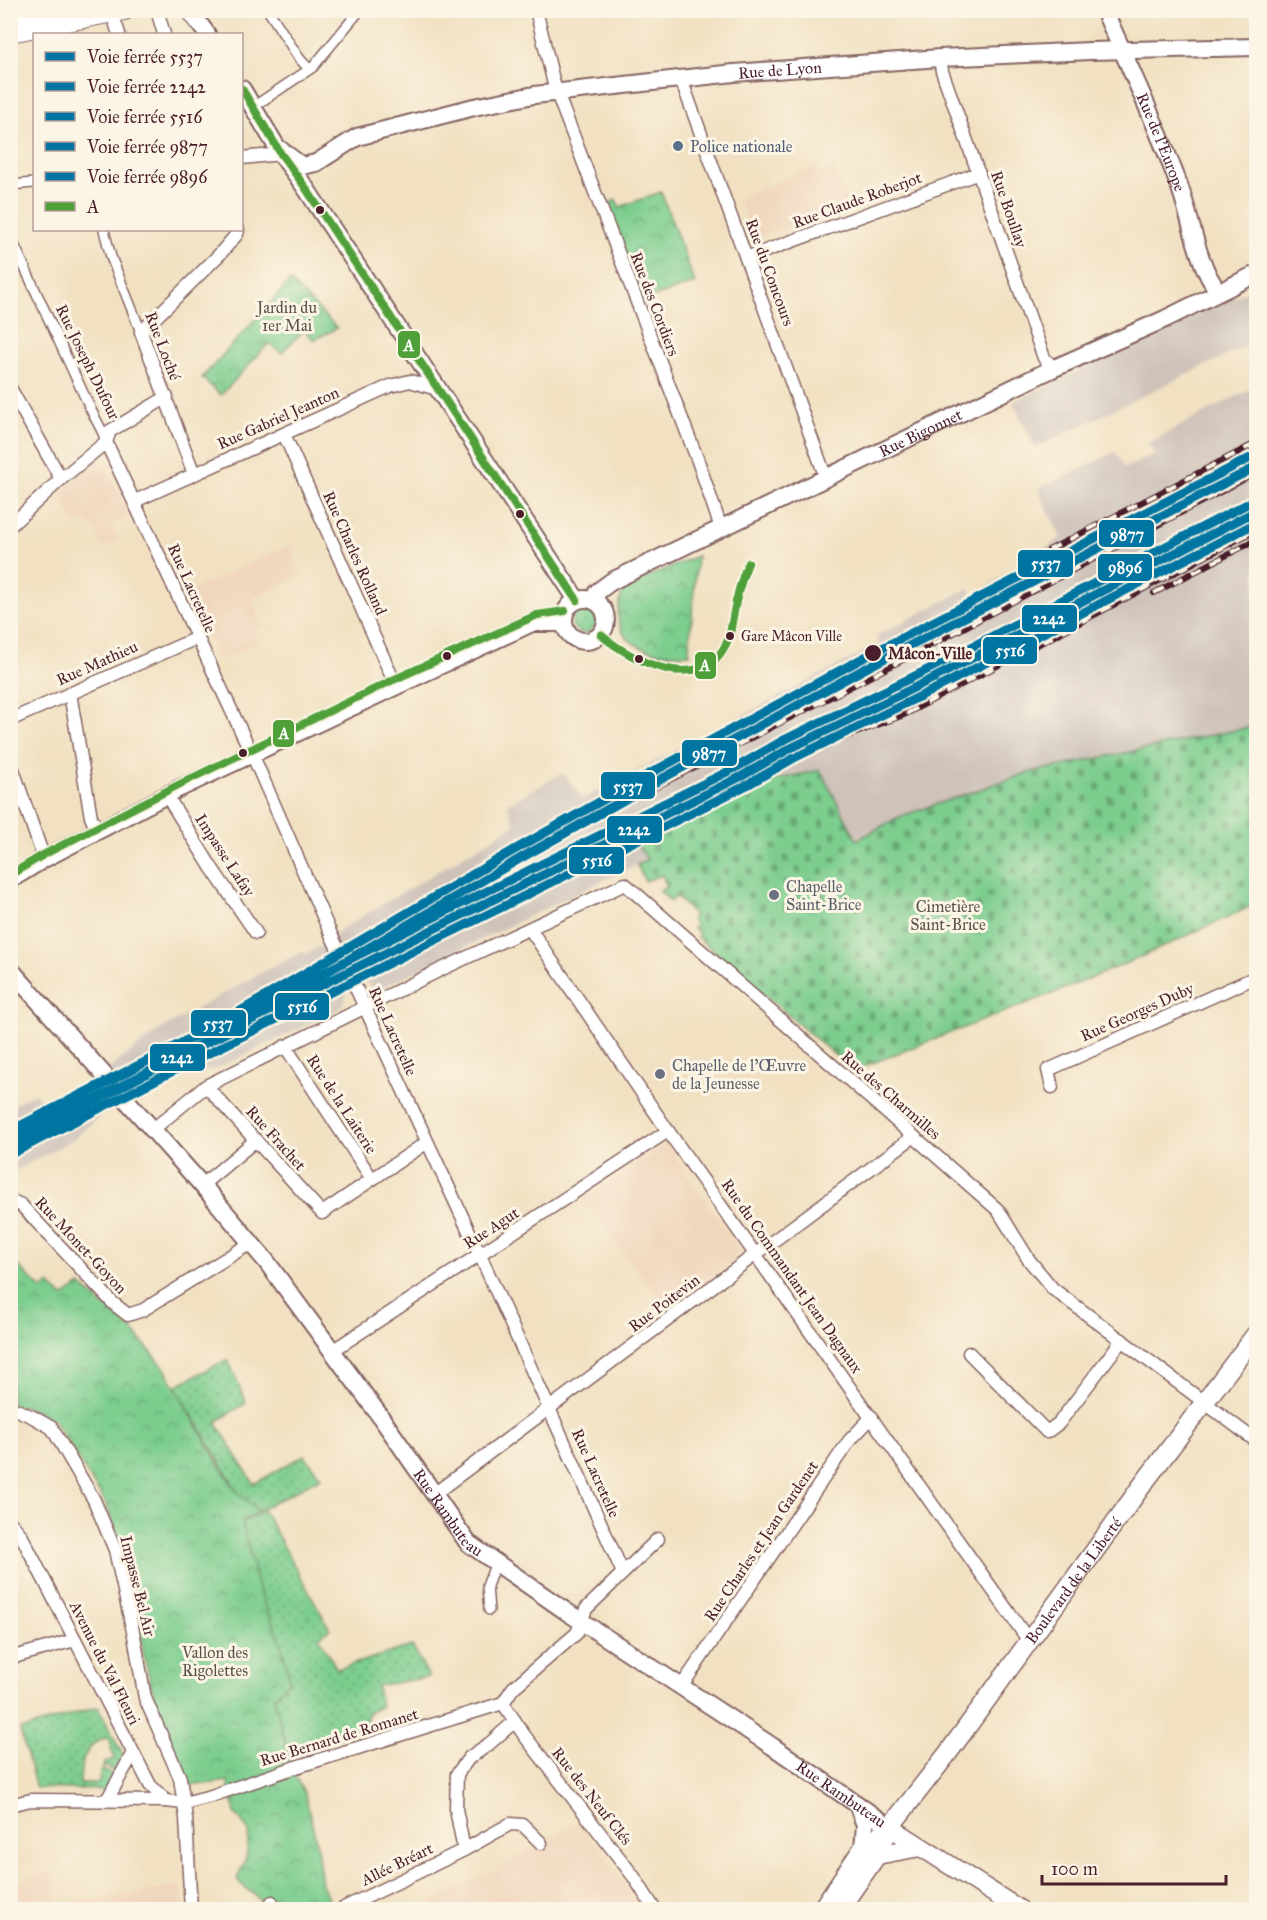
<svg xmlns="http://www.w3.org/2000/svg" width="1267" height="1920" viewBox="0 0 1267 1920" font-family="'IM FELL Great Primer',serif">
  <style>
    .built { fill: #f0d6bc }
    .railway { fill: #cec2b9 }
    .grass { fill: url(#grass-dots); stroke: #63765c; stroke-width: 1.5 }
    .cemetery { fill: url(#cemetery-stones); stroke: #63765c; stroke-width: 1.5 }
    .park { fill: url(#park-crowns); stroke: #63765c; stroke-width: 1.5 }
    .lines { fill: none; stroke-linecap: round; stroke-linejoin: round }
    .pedestrian-casing { stroke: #846360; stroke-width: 12 }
    .minor-casing { stroke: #846360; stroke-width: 15 }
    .tertiary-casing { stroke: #846360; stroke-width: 20 }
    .secondary-casing { stroke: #846360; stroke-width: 21 }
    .primary-casing { stroke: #846360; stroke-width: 22 }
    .pedestrian { stroke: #fff; stroke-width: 9 }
    .minor { stroke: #fff; stroke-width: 12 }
    .tertiary { stroke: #fff; stroke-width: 16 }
    .secondary { stroke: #fff; stroke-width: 18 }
    .primary { stroke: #fff; stroke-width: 20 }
    .rail-casing { stroke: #4a1f2b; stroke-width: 6 }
    .rail { stroke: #fcf5e5; stroke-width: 4; stroke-dasharray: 11; stroke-linecap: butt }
    .bus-1-casing { stroke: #fcf5e5; stroke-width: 12 }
    .bus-1 { stroke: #50a03a; stroke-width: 8 }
    .rail-1-casing { stroke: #fcf5e5; stroke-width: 14 }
    .rail-2-casing { stroke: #fcf5e5; stroke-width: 14 }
    .rail-3-casing { stroke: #fcf5e5; stroke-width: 14 }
    .rail-4-casing { stroke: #fcf5e5; stroke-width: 14 }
    .rail-5-casing { stroke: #fcf5e5; stroke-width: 14 }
    .rail-1 { stroke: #0075a1; stroke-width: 9 }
    .rail-2 { stroke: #0075a1; stroke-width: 9 }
    .rail-3 { stroke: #0075a1; stroke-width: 9 }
    .rail-4 { stroke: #0075a1; stroke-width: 9 }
    .rail-5 { stroke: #0075a1; stroke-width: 9 }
    .service-dot { fill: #5c6f8a; stroke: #fcf5e5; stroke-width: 2 }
    .bus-dot { fill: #4a1f2b; stroke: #fcf5e5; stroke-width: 2 }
    .worship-dot { fill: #6b7280; stroke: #fcf5e5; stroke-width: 2 }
    .labels { text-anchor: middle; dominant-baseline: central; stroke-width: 6; stroke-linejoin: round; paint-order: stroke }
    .bus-label { font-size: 14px; fill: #4a1f2b; stroke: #fcf5e5; text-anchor: start }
    .street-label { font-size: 16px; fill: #4a1f2b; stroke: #fcf5e5 }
    .service-label { font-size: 16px; fill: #4e5e75; stroke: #fcf5e5; text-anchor: start }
    .park-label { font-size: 16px; fill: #595349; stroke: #fcf5e5 }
    .stop-label { font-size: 16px; font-weight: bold; fill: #4a1f2b; stroke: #fcf5e5; text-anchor: start }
    .worship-label { font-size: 16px; fill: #5b616d; stroke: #fcf5e5; text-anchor: start }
    .line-badge { stroke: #fcf5e5; stroke-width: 2 }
    .badge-label { font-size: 16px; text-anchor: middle; font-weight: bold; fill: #fff }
  </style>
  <defs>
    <pattern id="grass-dots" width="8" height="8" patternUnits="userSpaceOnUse" patternTransform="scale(1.5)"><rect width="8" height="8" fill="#7ccd8e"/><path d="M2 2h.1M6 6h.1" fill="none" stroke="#68a674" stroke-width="1.8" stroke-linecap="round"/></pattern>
    <pattern id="cemetery-stones" width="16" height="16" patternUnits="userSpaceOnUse" patternTransform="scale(1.5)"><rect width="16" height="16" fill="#7ccd8e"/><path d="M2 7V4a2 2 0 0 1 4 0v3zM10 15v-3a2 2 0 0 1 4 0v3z" fill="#68a674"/></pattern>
    <pattern id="park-crowns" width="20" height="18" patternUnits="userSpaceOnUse" patternTransform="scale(1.5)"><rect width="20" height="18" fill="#7ccd8e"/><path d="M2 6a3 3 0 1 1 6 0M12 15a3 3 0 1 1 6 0" fill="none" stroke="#68a674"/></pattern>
  </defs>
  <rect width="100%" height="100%" fill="#fcf5e5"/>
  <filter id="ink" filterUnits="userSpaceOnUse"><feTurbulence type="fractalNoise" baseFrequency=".0167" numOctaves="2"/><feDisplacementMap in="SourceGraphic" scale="12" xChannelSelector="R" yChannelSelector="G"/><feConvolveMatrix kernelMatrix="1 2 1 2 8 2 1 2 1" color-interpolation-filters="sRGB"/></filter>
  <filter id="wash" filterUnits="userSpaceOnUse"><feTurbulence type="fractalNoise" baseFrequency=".008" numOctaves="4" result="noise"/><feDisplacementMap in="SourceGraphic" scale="24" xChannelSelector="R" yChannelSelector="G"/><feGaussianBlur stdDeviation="1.35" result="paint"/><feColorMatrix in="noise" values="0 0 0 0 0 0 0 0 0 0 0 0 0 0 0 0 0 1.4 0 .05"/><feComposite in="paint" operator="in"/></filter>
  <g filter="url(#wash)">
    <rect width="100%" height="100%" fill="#f1e1c2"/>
    <g class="built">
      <polygon points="816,166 819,173 834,167 847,203 754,239 738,198"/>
      <polygon points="100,455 126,506 124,507 128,516 111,524 118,541 102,548 95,528 86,522 75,524 58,492"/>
      <polygon points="290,545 303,575 250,599 263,626 253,631 258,642 219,661 187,592"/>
      <polygon points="666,1144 743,1254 668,1310 582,1199"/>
      <polygon points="579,1821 643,1909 416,1910 492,1871"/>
      <polygon points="51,1872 58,1905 181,1886 183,1909 11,1909 11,1883"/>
    </g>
    <g class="railway">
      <polygon points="1256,287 1256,341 1035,448 1013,402"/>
      <polygon points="1256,386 1256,726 1027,773 899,817 857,840 664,825 638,846 648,859 381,988 376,989 364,982 347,992 343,1005 338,1010 216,1069 190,1074 173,1072 137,1098 115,1104 74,1139 11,1173 11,1106 35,1093 48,1107 74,1094 92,1078 111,1067 160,1030 253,977 292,957 303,952 305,954 325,944 340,930 515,825 507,804 563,773 583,799 879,644 876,636 969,588 973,595 976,594 1061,538 1038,489 1115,452 1125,468 1154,454 1148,443"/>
    </g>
    <g class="grass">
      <circle cx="584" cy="621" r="12"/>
      <polygon points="228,1359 246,1403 216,1422 254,1484 304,1455 321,1477 259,1511 238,1493 175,1386"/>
      <polygon points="264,1511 330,1629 319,1637 337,1669 412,1646 429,1677 377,1686 381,1706 367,1714 366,1727 289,1759 274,1697 290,1680 280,1640 258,1589 242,1522"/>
      <path d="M98,1707L124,1757L117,1772L105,1766L103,1769L104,1763L115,1758L110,1747L111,1746L108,1737C85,1745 80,1760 80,1783H99L100,1772L102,1770L116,1775L105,1790L36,1788L20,1730Z"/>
    </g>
    <polygon class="cemetery" points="1256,726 1256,904 1143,956 1072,986 857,1069 851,1069 697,937 699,933 693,928 696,925 691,919 694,915 676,896 671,902 659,890 667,887 662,875 645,881 637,865 647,859 638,846 664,825 729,790 820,770 857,840 899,817 1027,773"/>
    <g class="park">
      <polygon points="661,192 695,283 641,301 605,205 616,200 620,207"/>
      <polygon points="290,281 337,328 314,340 304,330 281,353 269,343 221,395 202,378"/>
      <path d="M697,556L689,650L690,654C643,656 601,641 625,586Z"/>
      <path d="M18,1266L42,1289L49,1284L63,1297L80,1285L131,1329L164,1367L218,1463L238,1493L259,1511L242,1522L258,1589L280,1640L290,1680L274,1697L289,1759L296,1778L305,1794L316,1841L322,1884L333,1909H267C259,1894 247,1893 237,1879L246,1858L249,1831L235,1813L228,1781L190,1786L154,1697L144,1657L136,1605L124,1552L105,1502L53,1419L24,1406H11V1269Z"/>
    </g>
  </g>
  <g filter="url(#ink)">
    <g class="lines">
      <g class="pedestrian-casing">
        <g id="pedestrian">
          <polyline points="268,10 299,58 309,69"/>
          <polyline points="253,107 313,67 360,10"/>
          <polyline points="10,185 34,183"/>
          <polyline points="104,230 111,257 141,332"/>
          <polyline points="10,236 91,410 103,433 106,442"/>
          <polyline points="489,1610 487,1586 493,1570"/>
        </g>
      </g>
      <g class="minor-casing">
        <g id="minor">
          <polyline points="157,10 164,34"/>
          <polyline points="536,10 555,88 698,461 721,528"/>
          <polyline points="112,13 119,34"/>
          <polyline points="940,58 942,71 1044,358 1054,368"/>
          <polyline points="681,79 826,478"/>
          <polyline points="242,158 281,154"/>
          <polyline points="746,258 979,173"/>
          <polyline points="10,388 61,479"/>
          <polyline points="284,434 396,686"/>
          <polyline points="106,442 256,763 329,930 480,1255 623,1573"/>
          <polyline points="106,442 110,431 167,397"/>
          <polyline points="194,474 141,332 219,255 237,234 238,230"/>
          <polyline points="135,501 390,386 410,381 437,389"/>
          <polyline points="10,526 61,479 106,442"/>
          <polyline points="70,693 91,817 97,831"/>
          <polyline points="10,720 197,638"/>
          <polyline points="10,761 44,859"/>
          <polyline points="167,796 211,867 256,933"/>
          <polyline points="530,929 668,1131 1029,1641"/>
          <polyline points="285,1046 372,1179"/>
          <polyline points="206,1086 322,1213 426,1143"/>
          <polyline points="1052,1087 1048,1070 1256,977"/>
          <polyline points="152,1130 206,1086 440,970 625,884 998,1210 1029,1260 1053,1289 1256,1441"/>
          <polyline points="202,1185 256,1140"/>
          <polyline points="10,1200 21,1205 114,1304 128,1315 143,1310 251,1243"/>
          <polyline points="332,1351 668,1131"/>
          <polyline points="969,1353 1047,1432 1059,1423 1122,1340"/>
          <polyline points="10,1411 17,1410 33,1417 52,1428 94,1500 115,1550 134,1636 145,1698 180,1778 186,1818 191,1910"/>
          <polyline points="434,1494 913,1137"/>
          <polyline points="10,1522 21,1535 150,1785 166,1801 184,1803 211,1796 296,1767 503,1703"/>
          <polyline points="10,1658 75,1640"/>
          <polyline points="681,1687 849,1441 872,1417"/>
          <polyline points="503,1703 524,1735 634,1877 655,1910"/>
          <polyline points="503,1703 513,1688 577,1633 586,1609 658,1539"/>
          <polyline points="107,1800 133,1753"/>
          <polyline points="10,1805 31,1800 166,1801"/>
          <polyline points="464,1850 456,1809 457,1774 469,1758 489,1744 515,1721"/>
          <polyline points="344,1908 464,1850 510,1824 523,1825 541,1843"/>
          <polyline points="271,1910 272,1902"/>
        </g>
      </g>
      <g class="tertiary-casing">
        <g id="tertiary">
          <polyline points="189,10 207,34"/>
          <path id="s1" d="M1104,10C1130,68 1157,125 1179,185C1191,217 1197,266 1219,292"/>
          <polyline points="242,89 281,154 305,187 577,600"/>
          <path id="s2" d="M278,148L302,166L316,163L357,137L474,107L534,95L734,73L940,58L1090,51L1256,47"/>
          <circle cx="585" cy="620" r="21"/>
          <path id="s3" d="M595,601L597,592L612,581L1050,370L1165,319L1256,274"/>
          <polyline points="10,880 44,859 178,789 437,667 532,623 564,623"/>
          <path id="s4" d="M10,969L209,1193L266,1261L380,1416L468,1543L567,1612L772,1746L890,1827"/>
          <polyline points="857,1804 865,1825 863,1848"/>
        </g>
      </g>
      <g class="secondary-casing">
        <g id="secondary">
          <polyline points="890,1827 1020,1910"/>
          <polyline points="877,1855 920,1847"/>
          <polyline points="821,1910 863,1848 886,1830"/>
          <path id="s5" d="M839,1910L877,1855L890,1827L948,1753L1146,1480L1256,1334"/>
        </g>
      </g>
      <g class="primary-casing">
        <g id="primary">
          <polyline points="10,17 39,10"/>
          <polyline points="10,32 124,10"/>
        </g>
      </g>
      <use href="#pedestrian" class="pedestrian"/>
      <use href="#minor" class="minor"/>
      <use href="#tertiary" class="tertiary"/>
      <use href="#secondary" class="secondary"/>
      <use href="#primary" class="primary"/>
      <g class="rail-casing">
        <g id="rail">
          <polyline points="1049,550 1256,443"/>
          <polyline points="1154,593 1256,540"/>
          <polyline points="742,776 904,715 1256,530"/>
          <polyline points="561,836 916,653 1256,473"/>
        </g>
      </g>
      <use href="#rail" class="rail"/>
      <g class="bus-1-casing">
        <g id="bus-1">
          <polyline points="242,89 281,154 305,187 577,600"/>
          <path d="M601,635C632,661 701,696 726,644C731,636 731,626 733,617C736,599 741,580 748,563"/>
          <polyline points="10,875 43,855 184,782 393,680 537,615 565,611"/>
        </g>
      </g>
      <use href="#bus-1" class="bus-1"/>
      <g class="rail-1-casing">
        <polyline id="rail-1" points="10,1135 237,1013 516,849 649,774 863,658 1256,455"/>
      </g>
      <g class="rail-2-casing">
        <path id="rail-2" d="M10,1143C252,1017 498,898 742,776L789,749L932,679L1256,511"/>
      </g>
      <g class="rail-3-casing">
        <path id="rail-3" d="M15,1152C257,1026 503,908 747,785L794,758L937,688L1256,523"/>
      </g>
      <g class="rail-4-casing">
        <polyline id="rail-4" points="15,1144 242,1022 521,858 654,783 868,667 1256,467"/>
      </g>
      <g class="rail-5-casing">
        <path id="rail-5" d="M10,1131C251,1006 495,888 737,767L784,740L927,670L1251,502"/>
      </g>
      <use href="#rail-1" class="rail-1"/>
      <use href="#rail-2" class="rail-2"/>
      <use href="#rail-3" class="rail-3"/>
      <use href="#rail-4" class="rail-4"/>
      <use href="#rail-5" class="rail-5"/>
    </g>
  </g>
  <circle class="service-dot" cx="678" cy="146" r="6"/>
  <g class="bus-dot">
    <circle cx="320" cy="210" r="5"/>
    <circle cx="520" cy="514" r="5"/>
    <circle cx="730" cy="636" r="5"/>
    <circle cx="873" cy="653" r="9"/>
    <circle cx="447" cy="656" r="5"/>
    <circle cx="639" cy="659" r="5"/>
    <circle cx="243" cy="753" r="5"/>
  </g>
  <g class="worship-dot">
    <circle cx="774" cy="895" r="6"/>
    <circle cx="660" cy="1074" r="6"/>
  </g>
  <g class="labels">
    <g class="bus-label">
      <text x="741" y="636">Gare Mâcon Ville</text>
    </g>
    <g class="street-label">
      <text stroke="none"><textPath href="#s2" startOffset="522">Rue de Lyon</textPath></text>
      <text stroke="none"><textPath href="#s1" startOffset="144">Rue de l'Europe</textPath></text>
      <text transform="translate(857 200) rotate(-20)">Rue Claude Roberjot</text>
      <text transform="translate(1009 209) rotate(71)">Rue Boullay</text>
      <text transform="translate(770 272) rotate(70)">Rue du Concours</text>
      <text transform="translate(655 304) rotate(69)">Rue des Cordiers</text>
      <text transform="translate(163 346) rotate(69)">Rue Loché</text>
      <text transform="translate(88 362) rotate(64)">Rue Joseph Dufour</text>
      <text transform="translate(278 418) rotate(-24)">Rue Gabriel Jeanton</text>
      <text stroke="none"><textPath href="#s3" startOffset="370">Rue Bigonnet</textPath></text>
      <text transform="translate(355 553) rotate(66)">Rue Charles Rolland</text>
      <text transform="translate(192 588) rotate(66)">Rue Lacretelle</text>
      <text transform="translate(97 663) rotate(-24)">Rue Mathieu</text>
      <text transform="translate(225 855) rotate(57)">Impasse Lafay</text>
      <text transform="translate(1137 1012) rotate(-24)">Rue Georges Duby</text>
      <text transform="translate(393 1031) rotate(66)">Rue Lacretelle</text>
      <text transform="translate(891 1095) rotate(41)">Rue des Charmilles</text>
      <text transform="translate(342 1104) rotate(57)">Rue de la Laiterie</text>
      <text transform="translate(276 1138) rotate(48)">Rue Frachet</text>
      <text transform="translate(491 1228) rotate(-33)">Rue Agut</text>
      <text transform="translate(81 1245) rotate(47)">Rue Monet-Goyon</text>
      <text transform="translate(792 1276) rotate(55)">Rue du Commandant Jean Dagnaux</text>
      <text transform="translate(664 1303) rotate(-37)">Rue Poitevin</text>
      <text transform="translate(596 1473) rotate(66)">Rue Lacretelle</text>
      <text stroke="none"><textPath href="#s4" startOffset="699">Rue Rambuteau</textPath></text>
      <text transform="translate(761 1541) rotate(-56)">Rue Charles et Jean Gardenet</text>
      <text stroke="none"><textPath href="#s5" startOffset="405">Boulevard de la Liberté</textPath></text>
      <text transform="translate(138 1586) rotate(76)">Impasse Bel Air</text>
      <text transform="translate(105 1663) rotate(63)">Avenue du Val Fleuri</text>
      <text transform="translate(339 1737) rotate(-17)">Rue Bernard de Romanet</text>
      <text stroke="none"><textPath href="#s4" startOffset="1185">Rue Rambuteau</textPath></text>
      <text transform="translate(592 1796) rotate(52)">Rue des Neuf Clés</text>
      <text transform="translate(397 1864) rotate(-26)">Allée Bréart</text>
    </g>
    <g class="service-label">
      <text x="690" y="146">Police nationale</text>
    </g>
    <g class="park-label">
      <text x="287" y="307">Jardin du<tspan x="287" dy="18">1er Mai</tspan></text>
      <text x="948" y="906">Cimetière<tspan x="948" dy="18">Saint-Brice</tspan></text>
      <text x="215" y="1652">Vallon des<tspan x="215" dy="18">Rigolettes</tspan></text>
    </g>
    <g class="stop-label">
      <text x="888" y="653">Mâcon-Ville</text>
    </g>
    <g class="worship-label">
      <text x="786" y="886">Chapelle<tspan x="786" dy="18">Saint-Brice</tspan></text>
      <text x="672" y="1065">Chapelle de l'Œuvre<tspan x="672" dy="18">de la Jeunesse</tspan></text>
    </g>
  </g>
  <g class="line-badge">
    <rect x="397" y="330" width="24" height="29" rx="6" fill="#50a03a"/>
    <rect x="1098" y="519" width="57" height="29" rx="6" fill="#0075a1"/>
    <rect x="1017" y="549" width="57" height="29" rx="6" fill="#0075a1"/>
    <rect x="1097" y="553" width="56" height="29" rx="6" fill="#0075a1"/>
    <rect x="1021" y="604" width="57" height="29" rx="6" fill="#0075a1"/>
    <rect x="982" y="636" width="56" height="29" rx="6" fill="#0075a1"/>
    <rect x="694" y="651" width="23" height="29" rx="6" fill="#50a03a"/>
    <rect x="272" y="719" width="23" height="29" rx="6" fill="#50a03a"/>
    <rect x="681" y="739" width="57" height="28" rx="6" fill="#0075a1"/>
    <rect x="600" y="771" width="56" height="29" rx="6" fill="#0075a1"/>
    <rect x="606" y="815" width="57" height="29" rx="6" fill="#0075a1"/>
    <rect x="568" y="846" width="57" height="29" rx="6" fill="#0075a1"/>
    <rect x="274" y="992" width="56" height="29" rx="6" fill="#0075a1"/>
    <rect x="190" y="1009" width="57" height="28" rx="6" fill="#0075a1"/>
    <rect x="149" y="1043" width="57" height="29" rx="6" fill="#0075a1"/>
  </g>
  <g class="badge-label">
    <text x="409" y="351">A</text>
    <text x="1127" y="540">9877</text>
    <text x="1046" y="569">5537</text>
    <text x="1125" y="573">9896</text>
    <text x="1049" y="624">2242</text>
    <text x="1010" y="656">5516</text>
    <text x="705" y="671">A</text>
    <text x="284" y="739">A</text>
    <text x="709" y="759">9877</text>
    <text x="628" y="792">5537</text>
    <text x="634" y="835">2242</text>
    <text x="597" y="866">5516</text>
    <text x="302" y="1012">5516</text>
    <text x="218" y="1029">5537</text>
    <text x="177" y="1063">2242</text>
  </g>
  <rect width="1267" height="1920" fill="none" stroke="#fcf5e5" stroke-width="36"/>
  <rect x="33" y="33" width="210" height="198" fill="#fcf5e5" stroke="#b59f9b" stroke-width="1.5"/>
  <rect x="45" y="52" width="30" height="9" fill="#0075a1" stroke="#b59f9b" stroke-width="1.5"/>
  <text x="87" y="63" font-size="18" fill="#4a1f2b">Voie ferrée 5537</text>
  <rect x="45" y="82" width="30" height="9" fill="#0075a1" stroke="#b59f9b" stroke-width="1.5"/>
  <text x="87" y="93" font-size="18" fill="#4a1f2b">Voie ferrée 2242</text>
  <rect x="45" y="112" width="30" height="9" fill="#0075a1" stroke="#b59f9b" stroke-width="1.5"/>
  <text x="87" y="123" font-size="18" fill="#4a1f2b">Voie ferrée 5516</text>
  <rect x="45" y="142" width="30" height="9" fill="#0075a1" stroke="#b59f9b" stroke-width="1.5"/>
  <text x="87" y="153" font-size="18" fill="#4a1f2b">Voie ferrée 9877</text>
  <rect x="45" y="172" width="30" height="9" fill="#0075a1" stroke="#b59f9b" stroke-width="1.5"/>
  <text x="87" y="183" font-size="18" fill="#4a1f2b">Voie ferrée 9896</text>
  <rect x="45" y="202" width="30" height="9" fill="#50a03a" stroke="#b59f9b" stroke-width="1.5"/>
  <text x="87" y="213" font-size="18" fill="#4a1f2b">A</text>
  <path d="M1042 1875v9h184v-9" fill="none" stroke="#4a1f2b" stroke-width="3"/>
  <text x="1051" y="1875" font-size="18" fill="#4a1f2b" stroke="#fcf5e5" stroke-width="4.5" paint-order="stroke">100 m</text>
</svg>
